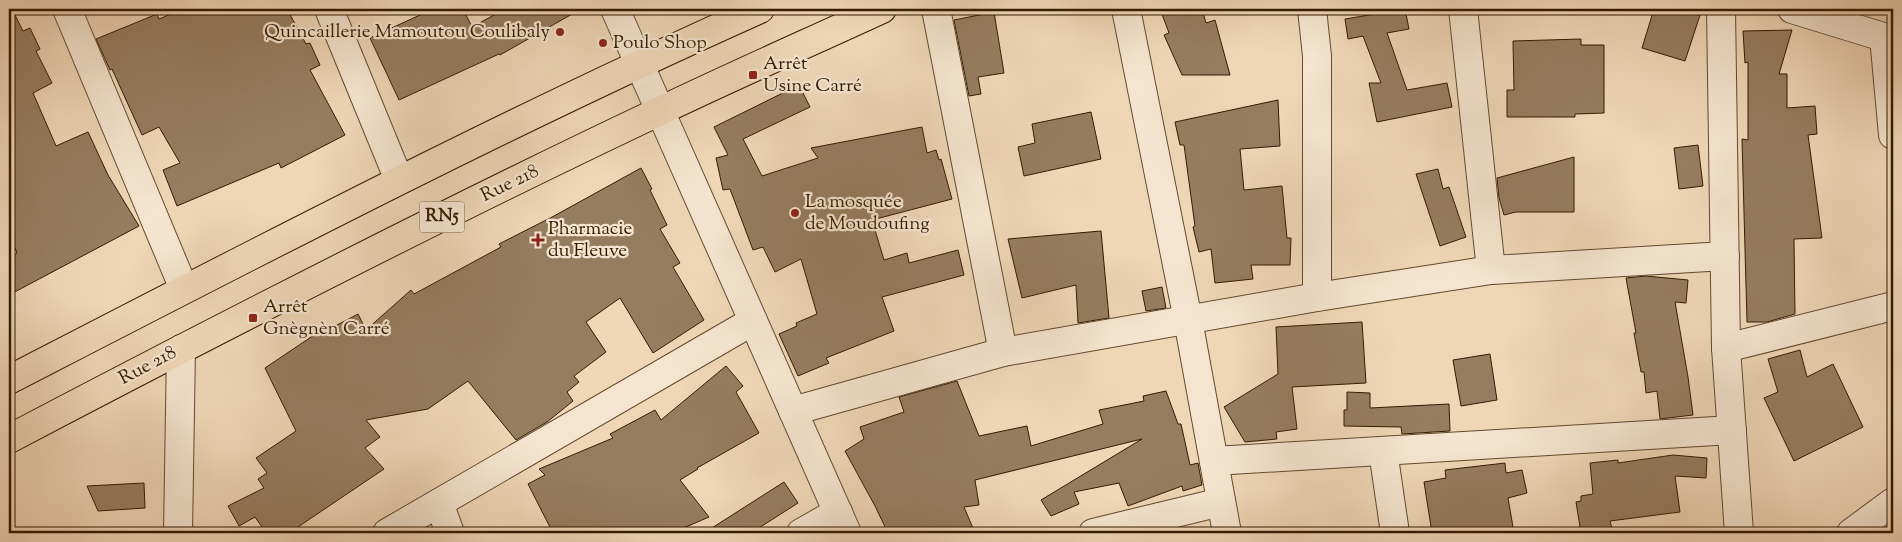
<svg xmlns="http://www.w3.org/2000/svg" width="1902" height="542" viewBox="0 0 1902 542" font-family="'Sorts Mill Goudy',serif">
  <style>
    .building { fill: #957d5f; stroke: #341b01 }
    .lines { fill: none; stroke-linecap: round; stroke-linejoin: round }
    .minor-casing { stroke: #634a2e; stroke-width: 30 }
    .highway-casing { stroke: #341b01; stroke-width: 30 }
    .minor { stroke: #f5e5d0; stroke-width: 28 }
    .highway { stroke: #efd7b6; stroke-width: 28 }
    .poi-dot { fill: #8f2418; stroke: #f5e5d0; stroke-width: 2 }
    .labels { text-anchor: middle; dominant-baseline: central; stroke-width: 4.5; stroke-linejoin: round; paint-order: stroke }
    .shield { fill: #f5e5d0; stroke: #6e583f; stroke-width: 1 }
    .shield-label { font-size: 18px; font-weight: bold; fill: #341b01 }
    .poi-label { font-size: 19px; fill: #341b01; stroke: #f5e5d0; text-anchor: start }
    .street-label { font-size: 19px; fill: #341b01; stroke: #f5e5d0 }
  </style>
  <rect width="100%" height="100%" fill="#efd7b6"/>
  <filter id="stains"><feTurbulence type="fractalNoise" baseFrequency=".004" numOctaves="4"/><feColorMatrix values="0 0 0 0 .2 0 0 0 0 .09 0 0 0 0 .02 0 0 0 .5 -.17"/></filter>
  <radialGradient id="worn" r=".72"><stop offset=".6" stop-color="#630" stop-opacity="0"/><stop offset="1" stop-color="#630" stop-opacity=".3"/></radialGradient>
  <g class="building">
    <polygon points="9,9 12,9 23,31 30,28 40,49 36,51 52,83 33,93 56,146 88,132 108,175 139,226 9,295 9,258 17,253 9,233"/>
    <polygon points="183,9 287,9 306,44 310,43 320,65 310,70 345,135 281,168 279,163 177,206 163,170 180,163 159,127 142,135 112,69 110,70 96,39 157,14 159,19"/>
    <polygon points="433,9 463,9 472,27 505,9 581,9 500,55 499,54 399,100 370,38"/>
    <polygon points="1160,9 1202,9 1206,23 1215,20 1230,75 1182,75 1164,35 1169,33"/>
    <polygon points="1405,9 1409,29 1387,33 1407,90 1447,83 1452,107 1377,122 1369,83 1381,83 1363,36 1348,39 1345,19"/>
    <polygon points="1654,9 1702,9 1685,61 1642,48"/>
    <polygon points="994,12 1004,73 978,77 981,94 969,96 954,20"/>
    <polygon points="1792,30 1779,74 1787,74 1787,108 1815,106 1817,134 1808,135 1822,238 1794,239 1795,314 1767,322 1747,322 1742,139 1748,140 1748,62 1745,63 1743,31"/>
    <polygon points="1581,39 1581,45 1604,45 1604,113 1575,114 1575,117 1507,117 1507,90 1514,90 1513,41"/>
    <polygon points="799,85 810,107 743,139 762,176 818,158 811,148 922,127 927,153 936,150 939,160 941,159 952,199 872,220 884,260 907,253 909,263 958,250 964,275 882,297 894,331 826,358 829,363 798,376 779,334 797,326 796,323 817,314 801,259 775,272 763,247 753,250 730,189 723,190 716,158 728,155 714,127"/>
    <polygon points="1278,100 1280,146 1240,149 1244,190 1282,186 1287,238 1291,238 1290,265 1251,265 1253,279 1215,283 1211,249 1199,252 1193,227 1195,226 1184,145 1180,145 1175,122"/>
    <polygon points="1091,112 1101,159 1024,176 1018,147 1035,143 1032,124"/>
    <polygon points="1698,145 1703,186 1679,189 1674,148"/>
    <polygon points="1574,157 1574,212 1516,212 1504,215 1499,198 1497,178"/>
    <polygon points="641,168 652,189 650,190 667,225 660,229 680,263 673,267 704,320 653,353 620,298 586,322 606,352 574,376 579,382 567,392 573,401 547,422 516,440 468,381 428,409 366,420 380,437 365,448 384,469 289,533 266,533 255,517 239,526 228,506 264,488 258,479 267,473 256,458 296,431 265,368 317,333 318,335 358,314 366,330 411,290 414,294 501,247 499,244 554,216"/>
    <polygon points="1438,169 1443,189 1449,187 1466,237 1440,246 1416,174"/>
    <polygon points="1101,231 1109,318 1078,323 1076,285 1022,298 1008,239"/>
    <polygon points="1646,276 1688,280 1686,303 1675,302 1688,377 1693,415 1660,419 1657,391 1646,393 1644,372 1641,372 1634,333 1636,333 1626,278"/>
    <polygon points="1162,287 1166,308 1146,311 1142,291"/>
    <polygon points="1362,322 1366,383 1292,387 1297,429 1276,432 1277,439 1245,442 1224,407 1278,374 1276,327"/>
    <polygon points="1800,350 1807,377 1833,364 1863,427 1794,461 1764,398 1778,392 1768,359"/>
    <polygon points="1490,354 1497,400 1461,406 1453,360"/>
    <polygon points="726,366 743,386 736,392 759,433 697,468 698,469 680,480 709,517 672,533 553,533 528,484 545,475 539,469 613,438 610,434 655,410 661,420"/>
    <polygon points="957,381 979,436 1027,426 1031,446 1103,424 1099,410 1144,401 1143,396 1166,391 1178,424 1181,424 1190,465 1198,463 1202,485 1183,491 1182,486 1128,506 1119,483 1074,492 1079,504 1051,516 1041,500 1142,439 975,480 979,505 964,507 975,533 888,533 875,506 845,451 864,439 860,427 904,412 899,397"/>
    <polygon points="1347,392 1370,393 1370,408 1449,404 1450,431 1402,434 1401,427 1344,426 1344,410 1347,410"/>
    <polygon points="1673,455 1707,458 1706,478 1675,476 1680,512 1610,521 1613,533 1581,533 1576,502 1581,501 1581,496 1593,494 1590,463 1618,460 1618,463"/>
    <polygon points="1505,463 1506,473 1522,470 1527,493 1508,498 1514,533 1432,533 1424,482 1446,478 1445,470"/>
    <polygon points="784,482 798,503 751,533 704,533"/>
    <polygon points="144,483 145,508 98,511 87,486"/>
  </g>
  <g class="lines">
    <g class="minor-casing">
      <g id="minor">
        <polyline points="67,9 184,289"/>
        <polyline points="329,9 399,180"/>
        <polyline points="615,9 847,533"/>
        <polyline points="936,9 1003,352"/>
        <polyline points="1126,9 1188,320 1227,533"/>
        <polyline points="1312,9 1317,56 1317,297"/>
        <polyline points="1463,9 1491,270"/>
        <polyline points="1721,9 1726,348 1739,533"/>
        <polyline points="1792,9 1893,40"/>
        <polyline points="1884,37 1893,135"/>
        <polyline points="1726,348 1893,306"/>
        <polyline points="793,411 1003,352 1317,297 1491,270 1725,256"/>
        <polyline points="1383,451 1395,533"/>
        <polyline points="1214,461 1732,430"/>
        <polyline points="439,503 450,533"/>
        <polyline points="178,533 181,349"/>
        <polyline points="387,533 753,321"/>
        <polyline points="801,533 838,512"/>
        <polyline points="1093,533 1221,502"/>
        <polyline points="1851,533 1893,502"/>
      </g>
    </g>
    <g class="highway-casing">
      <g id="highway">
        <path d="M9,380C257,252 505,123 760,9"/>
        <path d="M9,439C224,326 440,215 660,111C733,76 808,43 882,9"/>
      </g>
    </g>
    <use href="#minor" class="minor"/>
    <use href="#highway" class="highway"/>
  </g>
  <g class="poi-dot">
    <circle cx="560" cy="32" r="5"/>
    <circle cx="603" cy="43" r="5"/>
    <rect x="748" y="70" width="10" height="10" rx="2.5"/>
    <circle cx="795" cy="213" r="5"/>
    <path d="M535.5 232.5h5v5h5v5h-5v5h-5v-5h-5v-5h5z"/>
    <rect x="248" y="313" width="10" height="10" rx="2.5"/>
  </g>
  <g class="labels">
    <rect class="shield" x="419.5" y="201.5" width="45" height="31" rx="4"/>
    <g class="shield-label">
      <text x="442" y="217">RN5</text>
    </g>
    <g class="poi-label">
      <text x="550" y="32" text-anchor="end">Quincaillerie Mamoutou Coulibaly</text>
      <text x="613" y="43">Poulo Shop</text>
      <text x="763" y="64">Arrêt<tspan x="763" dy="22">Usine Carré</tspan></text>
      <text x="805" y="202">La mosquée<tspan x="805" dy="22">de Moudoufing</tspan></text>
      <text x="548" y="229">Pharmacie<tspan x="548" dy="22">du Fleuve</tspan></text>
      <text x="263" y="307">Arrêt<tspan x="263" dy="22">Gnègnèn Carré</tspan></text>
    </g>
    <g class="street-label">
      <text transform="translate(510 184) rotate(-26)">Rue 218</text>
      <text transform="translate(148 366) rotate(-28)">Rue 218</text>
    </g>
  </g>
  <rect width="1902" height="542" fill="none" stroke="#efd7b6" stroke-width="30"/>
  <rect x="10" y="10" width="1882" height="522" fill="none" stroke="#341b01" stroke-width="2.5"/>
  <rect x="15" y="15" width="1872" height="512" fill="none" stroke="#341b01"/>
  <rect width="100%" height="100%" filter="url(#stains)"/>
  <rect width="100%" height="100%" fill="url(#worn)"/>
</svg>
